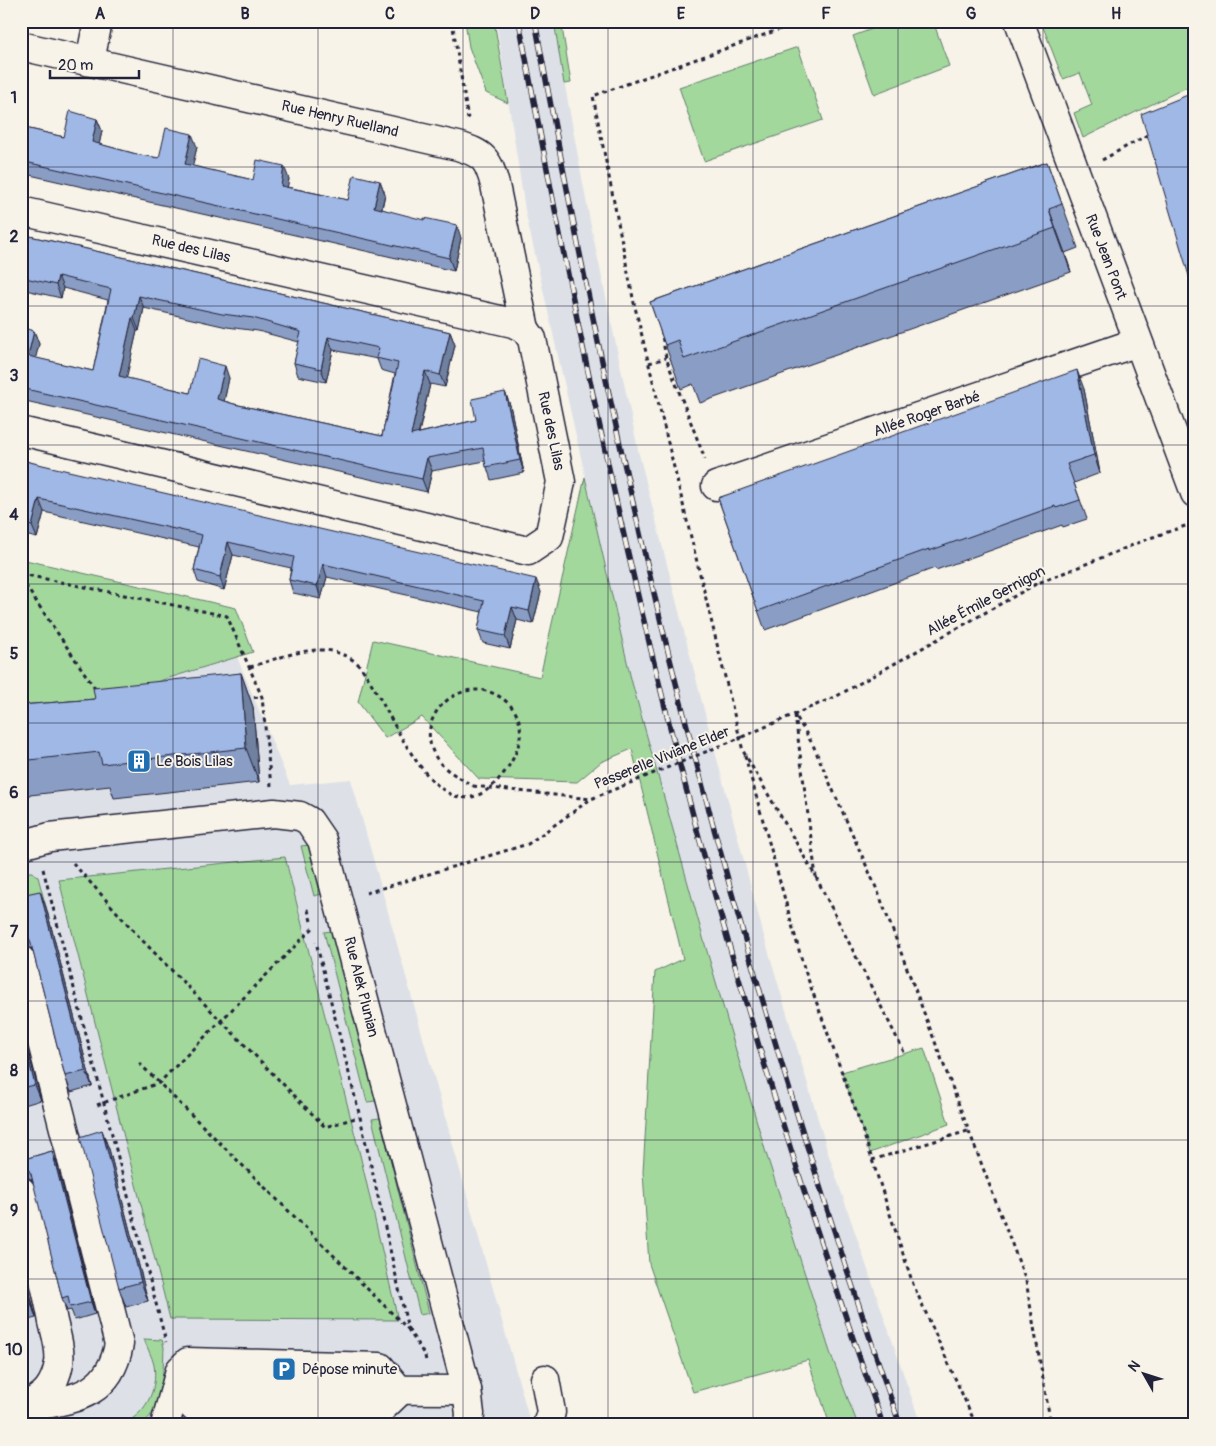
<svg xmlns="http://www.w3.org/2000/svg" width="1216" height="1446" viewBox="0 0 1216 1446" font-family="Pangolin,sans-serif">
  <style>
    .built { fill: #dde1e7 }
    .green { fill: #a3d89c; stroke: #627d6c }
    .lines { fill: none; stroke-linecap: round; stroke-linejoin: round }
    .minor-casing { stroke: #22223b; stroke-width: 31 }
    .path { stroke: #22223b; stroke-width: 3; stroke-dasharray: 4 4; stroke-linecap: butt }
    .minor { stroke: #f7f3e8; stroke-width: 28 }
    .rail-casing { stroke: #22223b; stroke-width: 5.5 }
    .rail { stroke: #f7f3e8; stroke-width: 4; stroke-dasharray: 11; stroke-linecap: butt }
    .path-bridge { stroke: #22223b; stroke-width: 3; stroke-dasharray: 4 4; stroke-linecap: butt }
    .wall { fill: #8a9ec5; stroke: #22223b; fill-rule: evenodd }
    .shaded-wall { fill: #7081a0; stroke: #22223b }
    .building { fill: #a0b8e5; stroke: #22223b; fill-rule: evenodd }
    .grid { fill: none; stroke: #22223b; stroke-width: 1; stroke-opacity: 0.55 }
    .labels { text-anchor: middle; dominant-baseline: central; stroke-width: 4; stroke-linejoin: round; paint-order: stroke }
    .street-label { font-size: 15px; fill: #22223b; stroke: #f7f3e8 }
    .poi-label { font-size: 15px; fill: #22223b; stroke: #f7f3e8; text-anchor: start }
    .neatline { fill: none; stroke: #22223b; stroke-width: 2 }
    .grid-label { font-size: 16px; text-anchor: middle; font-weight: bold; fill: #22223b }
  </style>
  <rect width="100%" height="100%" fill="#f7f3e8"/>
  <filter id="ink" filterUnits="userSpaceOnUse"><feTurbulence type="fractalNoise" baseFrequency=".02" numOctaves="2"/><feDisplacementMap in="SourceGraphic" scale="10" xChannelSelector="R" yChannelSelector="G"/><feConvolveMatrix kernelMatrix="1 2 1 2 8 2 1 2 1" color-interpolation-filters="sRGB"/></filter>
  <g filter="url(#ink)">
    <g class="built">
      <polygon points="496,21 553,21 590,221 639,454 703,706 764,936 829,1156 921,1425 858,1425 830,1352 766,1153 704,941 631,679 525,210"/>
      <polygon points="232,645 290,785 351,779 531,1425 21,1425 21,657"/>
    </g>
    <g class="green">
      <polygon points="465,21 494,21 508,103 486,93 469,47"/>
      <polygon points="554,21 561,21 571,83 564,84"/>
      <polygon points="894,21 933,21 949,66 874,94 853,36"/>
      <polygon points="1062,21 1195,21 1195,83 1083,138 1074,113 1092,105 1080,73 1063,79 1043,27"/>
      <polygon points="798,47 823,120 704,161 679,87"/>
      <polygon points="585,477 631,679 704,941 766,1153 830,1352 858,1425 830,1425 808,1360 693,1392 649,1264 643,1172 655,972 683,959 632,749 601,762 577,782 479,779 422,717 385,738 358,702 373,640 540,677"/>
      <polygon points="21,559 236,608 253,652 101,699 21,707"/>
      <polygon points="310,845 322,894 314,896 301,846"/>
      <polygon points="285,857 361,1159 398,1320 170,1319 59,880"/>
      <polygon points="27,872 32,872 38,877 46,907 27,911 21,888 21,878"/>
      <polygon points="332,931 376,1101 367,1102 324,932"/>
      <polygon points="924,1048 949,1124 870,1153 842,1072"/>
      <polygon points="380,1118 429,1313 420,1315 372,1119"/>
      <path d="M144,1339L162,1340L164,1347C163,1368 164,1420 136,1425C131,1426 125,1425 120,1425C145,1416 158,1391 154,1365C152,1356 147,1348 144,1339Z"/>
    </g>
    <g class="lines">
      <g class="minor-casing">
        <g id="minor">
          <polyline points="1019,21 1195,493"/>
          <path d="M21,46L458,146C484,154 488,159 495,185L525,329"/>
          <polyline points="90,61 98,21"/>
          <polyline points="21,211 513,323 525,329 532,339 561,482 549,537 528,551 21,431"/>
          <polyline points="716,486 1138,342"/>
          <polyline points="21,845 50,837 274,813 300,816 309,821 322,840 467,1390 470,1414 469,1425"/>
          <path d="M21,960L119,1344C109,1400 68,1399 21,1409"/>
          <path d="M21,1191C32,1235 45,1277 53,1322C56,1334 61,1350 59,1363C55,1385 45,1398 25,1405"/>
          <polygon points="188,1362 380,1367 400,1391 377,1413 197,1410 175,1389 180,1370"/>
          <polyline points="545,1379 551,1412 547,1425"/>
          <polyline points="165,1425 175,1389 467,1390"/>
        </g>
      </g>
      <g class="path">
        <polyline points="452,21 468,119"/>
        <polyline points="1102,160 1151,133"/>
        <polyline points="661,330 666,358 705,459"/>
        <polyline points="649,363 666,358"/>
        <polyline points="21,574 227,616 262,697 271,786"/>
        <polyline points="21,579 96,690"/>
        <path d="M250,667C273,660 314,643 338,653C344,655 353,659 358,664C388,696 435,849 498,780C517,759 532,726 508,703C468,666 408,715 437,759C446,772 461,778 473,786"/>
        <polyline points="246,698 262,697"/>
        <polyline points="795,715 816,877 743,751 634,303 593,96 803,21"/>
        <polyline points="797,718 813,745 878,892 1026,1281 1051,1425"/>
        <polyline points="742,737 837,696 1036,584 1153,537 1194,523"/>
        <polyline points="745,756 804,968 857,1114 913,1284 976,1425"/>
        <polyline points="73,863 140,938 325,1127 359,1117"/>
        <polyline points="43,869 166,1342"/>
        <polyline points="816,877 905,1054"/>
        <polyline points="366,893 528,844 591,799"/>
        <polyline points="311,921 308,910 312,909"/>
        <polyline points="139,1063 408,1329 360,1117 316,942"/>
        <polyline points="97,1105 159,1083 313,928"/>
        <polyline points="872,1160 971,1130"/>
        <polyline points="408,1329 425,1356 426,1361"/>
      </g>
      <use href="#minor" class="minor"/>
      <g class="rail-casing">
        <g id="rail">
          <path d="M519,21C561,248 607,475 663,699C724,944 799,1186 883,1425"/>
          <path d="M535,21C577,248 623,475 680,699C742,944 816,1186 900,1425"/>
        </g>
      </g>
      <use href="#rail" class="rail"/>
      <polyline class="path-bridge" points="473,786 591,799 742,737"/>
    </g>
    <g class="wall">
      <polygon points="1195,92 1195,294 1192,286"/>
      <polygon points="97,119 102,131 99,144 140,155 159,158 197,147 192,166 253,180 289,179 287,187 348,200 380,181 385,194 382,209 461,238 454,271 21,173 21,127 64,137"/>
      <polygon points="1047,162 1078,248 1065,253 1071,272 700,403 693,384 681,389 650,302"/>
      <path d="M21,234L450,332L455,345L445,387L430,384L419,433L476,420L505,392L510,405L524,473L491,480L485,461L432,471L427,492L21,400V327L34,331L39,344L35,358L93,371L108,300L63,288L61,298L21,289ZM144,308L227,327L258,331L299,342L294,363L298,376L326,382L333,350L377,359L381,370L395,374L382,436L234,404L224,401L229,378L190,393L126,378L137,331H139Z"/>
      <polygon points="1084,389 1100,473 1074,483 1087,519 1063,527 1062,525 936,570 935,568 765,630 718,498"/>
      <polygon points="21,460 541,592 533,624 517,620 510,649 483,643 478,630 482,612 327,577 321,599 293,593 289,580 291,568 233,555 224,590 198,582 194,570 199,547 44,512 37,538 21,534"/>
      <polygon points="241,673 253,707 259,782 114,798 110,786 21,796 21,705 95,699"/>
      <polygon points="21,895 46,907 92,1086 71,1092 65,1076 33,951 32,949 26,945 21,945"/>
      <polygon points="21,1024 41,1100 21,1106"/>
      <polygon points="109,1149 148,1301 126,1307 119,1288"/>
      <polygon points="52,1151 57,1164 95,1314 75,1320 71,1310 67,1311 62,1298 34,1183 32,1180 26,1176 21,1176 21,1160"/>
      <polygon points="21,1257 36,1318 21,1322"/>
    </g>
    <g class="shaded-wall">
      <polygon points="97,119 102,131 97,155 92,142"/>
      <polygon points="192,134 197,147 190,177 185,164"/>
      <polygon points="284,166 289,179 285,199 281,186"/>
      <polygon points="380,181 385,194 379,220 374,207"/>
      <polygon points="1049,209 1065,253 1071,272 1055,228"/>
      <polygon points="457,225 461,238 454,271 449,258"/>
      <polygon points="58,276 63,288 61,298 56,285"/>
      <polygon points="139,296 144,308 139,331 134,318"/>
      <polygon points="132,318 137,331 124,389 119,376"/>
      <polygon points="34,331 39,344 33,369 28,356"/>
      <polygon points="450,332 455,345 445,387 440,375"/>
      <polygon points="328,337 333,350 326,382 321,369"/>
      <polygon points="225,366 229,378 222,412 217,399"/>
      <polygon points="1077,370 1084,389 1100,473 1094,455"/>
      <polygon points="425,371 430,384 415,448 411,435"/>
      <polygon points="505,392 510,405 524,473 520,460"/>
      <polygon points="427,458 432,471 427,492 422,479"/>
      <polygon points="39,499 44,512 37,538 32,526"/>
      <polygon points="228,542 233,555 224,590 220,577"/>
      <polygon points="323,564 327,577 321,599 317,586"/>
      <polygon points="536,579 541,592 533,624 529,611"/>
      <polygon points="512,607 517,620 510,649 505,636"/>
      <polygon points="241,673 253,707 259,782 246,748"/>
      <polygon points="40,891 46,907 92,1086 86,1071"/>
      <polygon points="21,1024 41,1100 35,1085 21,1031"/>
      <polygon points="102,1130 109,1149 148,1301 141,1282"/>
      <polygon points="52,1151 57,1164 95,1314 91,1302"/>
      <polygon points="21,1257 36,1318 32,1306 21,1263"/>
    </g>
    <g class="building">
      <polygon points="1195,92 1195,285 1192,286 1141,114"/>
      <polygon points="70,111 97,119 92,142 140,155 159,158 166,128 192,134 185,164 253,180 257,160 284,166 281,186 348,200 354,175 380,181 374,207 424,220 424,218 457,225 449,258 21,161 21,127 64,137"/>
      <polygon points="1047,162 1062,204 1049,209 1055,228 684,359 678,340 665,345 650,302"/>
      <path d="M21,234L450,332L440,375L425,371L411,435L476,420L472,399L505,392L520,460L486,467L483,448L427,458L422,479L21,388V327L34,331L28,356L93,371L111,289L58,276L56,285L21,277ZM139,296L222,314L253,318L301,332L294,363L321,369L328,337L379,348L376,358L398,363L382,436L234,404L217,399L225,366L198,359L190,393L119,376L132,318H134Z"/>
      <polygon points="1077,370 1094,455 1067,464 1080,500 1056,508 1055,506 929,551 929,549 758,611 718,498"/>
      <polygon points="21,460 536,579 529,611 512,607 505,636 478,630 484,601 323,564 317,586 289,580 294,557 228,542 220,577 194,570 202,535 39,499 32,526 21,522"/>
      <polygon points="241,673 246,748 102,764 99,752 21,761 21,705 95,699 93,688"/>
      <polygon points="40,891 86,1071 65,1076 30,940 26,933 21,930 21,895"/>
      <polygon points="21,1031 35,1085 21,1088"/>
      <polygon points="102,1130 141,1282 119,1288 80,1137"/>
      <polygon points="52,1151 91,1302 70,1307 68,1296 62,1298 31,1174 27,1167 21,1163 21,1160"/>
      <polygon points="21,1263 32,1306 21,1308"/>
    </g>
  </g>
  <path class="grid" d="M173,21V1425M318,21V1425M463,21V1425M608,21V1425M753,21V1425M898,21V1425M1043,21V1425M21,167H1195M21,306H1195M21,445H1195M21,584H1195M21,723H1195M21,862H1195M21,1001H1195M21,1140H1195M21,1279H1195"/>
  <defs>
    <g id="building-square" transform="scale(1.25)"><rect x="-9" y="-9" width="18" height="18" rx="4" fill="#1f6fb2" stroke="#f7f3e8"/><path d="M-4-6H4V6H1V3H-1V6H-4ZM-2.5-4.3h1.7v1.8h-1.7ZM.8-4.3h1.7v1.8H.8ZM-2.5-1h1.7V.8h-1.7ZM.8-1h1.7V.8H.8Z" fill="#fff"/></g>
    <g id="parking-square" transform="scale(1.25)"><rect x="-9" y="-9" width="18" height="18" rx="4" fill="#1f6fb2" stroke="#f7f3e8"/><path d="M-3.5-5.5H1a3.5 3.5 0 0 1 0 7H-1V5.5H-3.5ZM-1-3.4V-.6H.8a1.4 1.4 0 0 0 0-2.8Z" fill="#fff"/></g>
  </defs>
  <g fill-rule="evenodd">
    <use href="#building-square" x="139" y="761"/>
    <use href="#parking-square" x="284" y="1369"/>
  </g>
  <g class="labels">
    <g class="street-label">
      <text transform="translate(340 119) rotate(13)">Rue Henry Ruelland</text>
      <text transform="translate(191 249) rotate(13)">Rue des Lilas</text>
      <text transform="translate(1106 257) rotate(69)">Rue Jean Pont</text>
      <text transform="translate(927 414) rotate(-19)">Allée Roger Barbé</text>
      <text transform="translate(551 431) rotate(78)">Rue des Lilas</text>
      <text transform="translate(986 601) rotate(-28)">Allée Émile Gernigon</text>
      <text transform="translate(662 758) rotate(-22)">Passerelle Viviane Elder</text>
      <text transform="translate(361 987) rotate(76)">Rue Alek Plunian</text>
    </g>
    <g class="poi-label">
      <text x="156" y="761">Le Bois Lilas</text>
      <text x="302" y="1369">Dépose minute</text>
    </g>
  </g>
  <rect width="1216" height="1446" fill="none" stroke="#f7f3e8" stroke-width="55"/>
  <g transform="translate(1144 1374) rotate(309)" stroke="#f7f3e8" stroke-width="4" paint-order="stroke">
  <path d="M0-4L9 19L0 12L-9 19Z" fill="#22223b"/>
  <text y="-8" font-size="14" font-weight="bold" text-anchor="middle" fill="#22223b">N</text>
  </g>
  <path d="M50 70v8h89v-8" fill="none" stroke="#22223b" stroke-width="2.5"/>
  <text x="58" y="70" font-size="15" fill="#22223b" stroke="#f7f3e8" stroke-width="4" paint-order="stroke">20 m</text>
  <rect x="28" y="28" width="1160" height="1390" class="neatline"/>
  <g class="grid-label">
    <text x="100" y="19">A</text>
    <text x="245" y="19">B</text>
    <text x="390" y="19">C</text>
    <text x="535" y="19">D</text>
    <text x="681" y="19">E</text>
    <text x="826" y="19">F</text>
    <text x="971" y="19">G</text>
    <text x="1116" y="19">H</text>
    <text x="14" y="103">1</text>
    <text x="14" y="242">2</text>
    <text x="14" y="381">3</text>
    <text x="14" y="520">4</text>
    <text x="14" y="659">5</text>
    <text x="14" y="798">6</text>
    <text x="14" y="937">7</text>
    <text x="14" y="1076">8</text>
    <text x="14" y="1216">9</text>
    <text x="14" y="1355">10</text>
  </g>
</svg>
